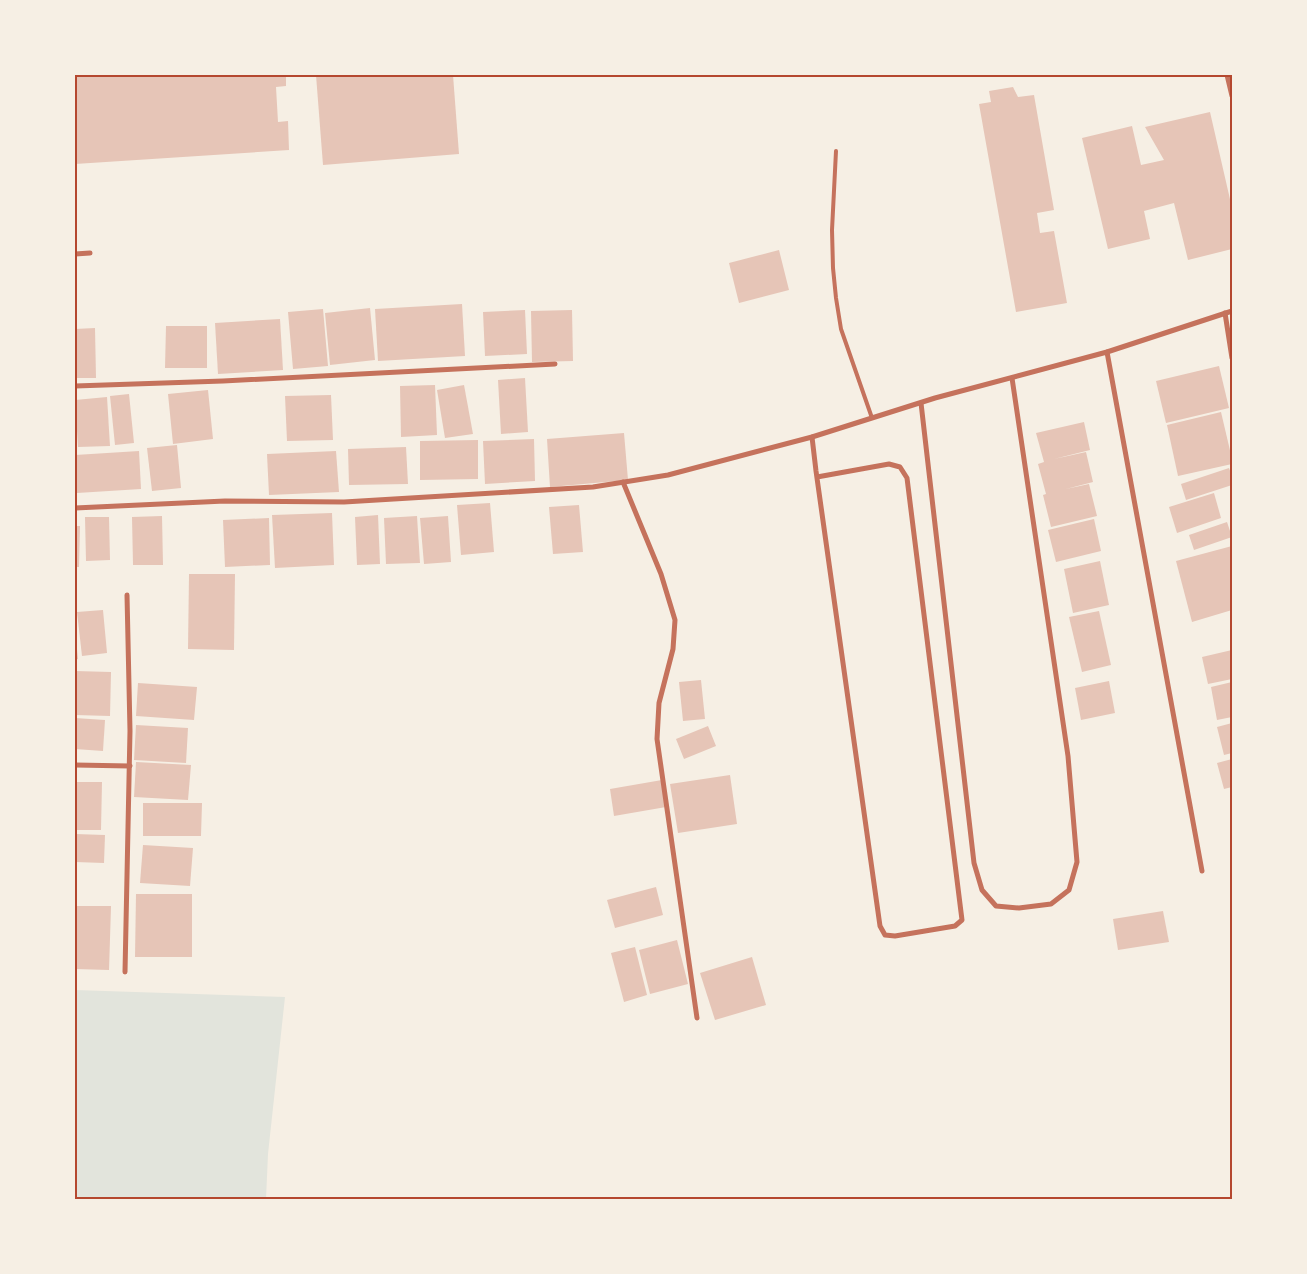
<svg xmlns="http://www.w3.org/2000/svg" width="1307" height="1274" viewBox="0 0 1307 1274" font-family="Quicksand,sans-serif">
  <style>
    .green { fill: #e2e4dc }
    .building { fill: #e6c5b7 }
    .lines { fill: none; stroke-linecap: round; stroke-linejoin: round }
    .service { stroke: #c5725c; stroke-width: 4 }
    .minor { stroke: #c5725c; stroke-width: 5 }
    .neatline { fill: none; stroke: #b5482f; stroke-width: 2 }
  </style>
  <rect width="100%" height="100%" fill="#f6efe4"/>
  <polygon class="green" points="75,990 285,997 268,1154 266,1199 75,1199"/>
  <g class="building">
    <polygon points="75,75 286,75 286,86 276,87 278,122 288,121 289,150 75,164"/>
    <polygon points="316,75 453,75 459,154 323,165"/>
    <polygon points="1013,87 1018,97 1034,95 1054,210 1037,213 1040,233 1054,231 1067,303 1016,312 979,104 991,102 989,91"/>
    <polygon points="1210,112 1232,208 1232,249 1188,260 1174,203 1144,211 1150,239 1108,249 1082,138 1132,126 1141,165 1164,160 1145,127"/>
    <polygon points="779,250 789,290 739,303 729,263"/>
    <polygon points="462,304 465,356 378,361 375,309"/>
    <polygon points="370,308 375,360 330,365 325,313"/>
    <polygon points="323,309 328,366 293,369 288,312"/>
    <polygon points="525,310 527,354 485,356 483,312"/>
    <polygon points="572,310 573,361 532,362 531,311"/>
    <polygon points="280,319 283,370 218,374 215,323"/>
    <polygon points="166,326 207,326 207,368 165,368"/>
    <polygon points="95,328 96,378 75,378 75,329"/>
    <polygon points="1219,366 1229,408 1166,423 1156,381"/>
    <polygon points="525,378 528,432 501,434 498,380"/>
    <polygon points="435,385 437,435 401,437 400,386"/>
    <polygon points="464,385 473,434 445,438 437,390"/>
    <polygon points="208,390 213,439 173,444 168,394"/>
    <polygon points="129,394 134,443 115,445 110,396"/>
    <polygon points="331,395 333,440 287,441 285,396"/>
    <polygon points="107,397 110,446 78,447 75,400"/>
    <polygon points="1221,412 1232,459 1232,464 1178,476 1167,425"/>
    <polygon points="1084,422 1090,450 1054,459 1086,452 1093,482 1066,489 1089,484 1097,516 1051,527 1043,495 1046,494 1038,464 1044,462 1036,433"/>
    <polygon points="624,433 628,480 550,487 547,439"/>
    <polygon points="534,439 535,481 485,484 483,441"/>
    <polygon points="478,440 478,479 420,480 420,441"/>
    <polygon points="177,445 181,488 152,491 147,448"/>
    <polygon points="406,447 408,484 349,485 348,449"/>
    <polygon points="139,451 141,489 77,493 75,455"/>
    <polygon points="336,451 339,492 269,495 267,454"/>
    <polygon points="1229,468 1232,476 1232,485 1186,500 1181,484"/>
    <polygon points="1214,493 1221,518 1177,533 1169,507"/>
    <polygon points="490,503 494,552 461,555 457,505"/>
    <polygon points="579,505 583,552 553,554 549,507"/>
    <polygon points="332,513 334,565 275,568 272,515"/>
    <polygon points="378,515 380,564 357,565 355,517"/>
    <polygon points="162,516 163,565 133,565 132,517"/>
    <polygon points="417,516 420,563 386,564 384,518"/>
    <polygon points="448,516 451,562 424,564 420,518"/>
    <polygon points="85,517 109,517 110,560 86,561"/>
    <polygon points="269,518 270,565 225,567 223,520"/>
    <polygon points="1094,519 1101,551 1056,562 1048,530"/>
    <polygon points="1227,522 1232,537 1194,550 1189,535"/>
    <polygon points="75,526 80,526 79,567 75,567"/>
    <polygon points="1232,546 1232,610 1192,622 1176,561"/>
    <polygon points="1100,561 1109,605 1073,613 1064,569"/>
    <polygon points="189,574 235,574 234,650 188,649"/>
    <polygon points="103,610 107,653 82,656 77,612"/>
    <polygon points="1099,611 1111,665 1082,672 1069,617"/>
    <polygon points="75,640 76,640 78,659 75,660"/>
    <polygon points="1232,650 1232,679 1208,684 1202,657"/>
    <polygon points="75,671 111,672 110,716 75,715"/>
    <polygon points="701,680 705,719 683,721 679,682"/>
    <polygon points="1109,681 1115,713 1081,720 1075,688"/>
    <polygon points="1232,682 1232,717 1217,720 1211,687"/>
    <polygon points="138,683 197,687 194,720 136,716"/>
    <polygon points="75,718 105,720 103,751 75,749"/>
    <polygon points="1232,723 1232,753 1224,755 1217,727"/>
    <polygon points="136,725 188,728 186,763 134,760"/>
    <polygon points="708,726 716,746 684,759 676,739"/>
    <polygon points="1232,759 1232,787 1224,789 1217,763"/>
    <polygon points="136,762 191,765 188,800 134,797"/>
    <polygon points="730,775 737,824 678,833 670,784"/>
    <polygon points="662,780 666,807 614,816 610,789"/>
    <polygon points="75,782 102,782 101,830 75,830"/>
    <polygon points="143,803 202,803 201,836 143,836"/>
    <polygon points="75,834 105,835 104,863 75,862"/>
    <polygon points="143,845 193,848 190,886 140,883"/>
    <polygon points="656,887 663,915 615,928 607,900"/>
    <polygon points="136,894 192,894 192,957 135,957"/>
    <polygon points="75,906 111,906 109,970 75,969"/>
    <polygon points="1163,911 1169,942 1118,950 1113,919"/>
    <polygon points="677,940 688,984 650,994 639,950"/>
    <polygon points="635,947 647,995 624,1002 611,953"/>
    <polygon points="752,957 766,1005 715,1020 700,973"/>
  </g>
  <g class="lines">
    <polyline class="service" points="836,151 832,230 833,268 836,298 841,329 872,418"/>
    <g class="minor">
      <polyline points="1227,75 1232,96"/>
      <polyline points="75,254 90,253"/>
      <polyline points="1225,313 1232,358"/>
      <polyline points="1107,352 1202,871"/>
      <polyline points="75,386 223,381 555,364"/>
      <polyline points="921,403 974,863 982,890 996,906 1019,908 1051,904 1069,890 1077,862 1068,756 1012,378"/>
      <polyline points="812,437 816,471 880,926 885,935 895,936 955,926 962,920 961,912 907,478 900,467 889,464 817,477"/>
      <polyline points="623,482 661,574 675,620 673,649 659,703 657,739 697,1018"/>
      <polyline points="75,508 225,501 344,502 593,487 668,475 812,437 935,398 1107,352 1232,311"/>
      <polyline points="75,765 130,766"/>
      <polyline points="125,972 130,731 127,595"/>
    </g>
  </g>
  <rect width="1307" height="1274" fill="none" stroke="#f6efe4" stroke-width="152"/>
  <rect x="76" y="76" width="1155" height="1122" class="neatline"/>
</svg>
